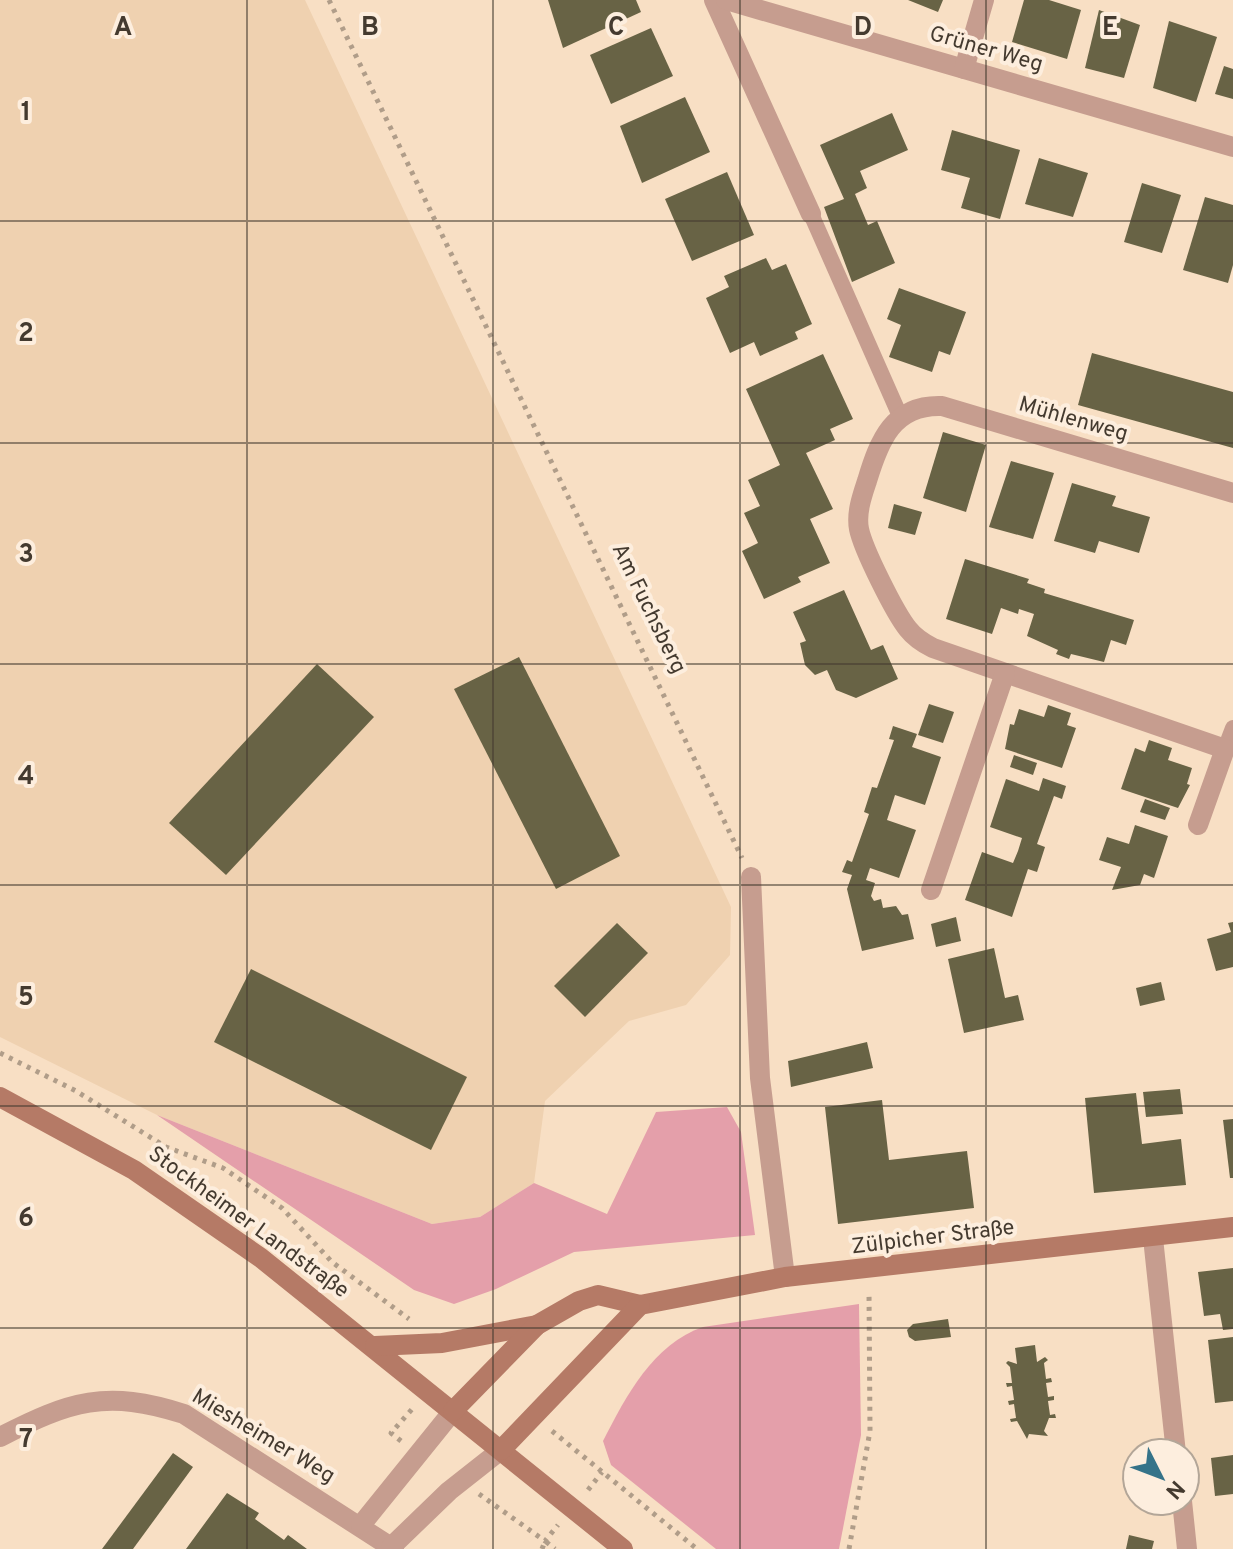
<svg xmlns="http://www.w3.org/2000/svg" width="1233" height="1549" viewBox="0 0 1233 1549" font-family="Overpass,sans-serif">
  <style>
    .built { fill: #efd1b0 }
    .green { fill: #e49faa }
    .building { fill: #686345 }
    .lines { fill: none; stroke-linecap: round; stroke-linejoin: round }
    .path { stroke: #b09d89; stroke-width: 5; stroke-dasharray: 4 6; stroke-linecap: butt }
    .lane { stroke: #c69d8f; stroke-width: 16 }
    .street { stroke: #c69d8f; stroke-width: 20 }
    .secondary { stroke: #b57a66; stroke-width: 20 }
    .grid { fill: none; stroke: #443a2f; stroke-width: 2; stroke-opacity: 0.55 }
    .labels { text-anchor: middle; dominant-baseline: central; stroke-width: 8; stroke-linejoin: round; paint-order: stroke }
    .street-label { font-size: 22px; fill: #443a2f; stroke: #fdeede }
    .grid-label { font-size: 26px; text-anchor: middle; font-weight: bold; fill: #443a2f; stroke: #fdeede; stroke-width: 8; stroke-linejoin: round; paint-order: stroke }
  </style>
  <rect width="100%" height="100%" fill="#f8dfc4"/>
  <polygon class="built" points="0,0 305,0 731,907 730,955 686,1005 629,1021 545,1101 534,1183 480,1217 432,1224 157,1115 0,1037"/>
  <g class="green">
    <polygon points="727,1107 741,1132 755,1235 574,1252 496,1289 454,1304 414,1290 157,1115 432,1224 480,1217 534,1183 607,1214 656,1112"/>
    <path d="M859,1304L861,1435L839,1549H716L611,1465L603,1441C626,1396 653,1344 703,1327Z"/>
  </g>
  <g class="building">
    <polygon points="548,0 636,0 641,12 563,48"/>
    <polygon points="908,0 943,0 938,12"/>
    <polygon points="1024,0 1049,0 1081,10 1067,59 1012,42"/>
    <polygon points="1099,10 1140,25 1124,78 1085,68"/>
    <polygon points="1169,21 1217,37 1196,102 1153,88"/>
    <polygon points="651,28 673,76 611,104 590,55"/>
    <polygon points="1224,66 1233,69 1233,99 1215,94"/>
    <polygon points="685,97 710,152 642,183 620,126"/>
    <polygon points="892,113 908,150 860,171 867,188 855,194 868,225 877,221 895,263 852,282 824,207 844,199 820,145"/>
    <polygon points="952,130 1020,150 1000,219 961,208 970,178 941,170"/>
    <polygon points="1039,158 1088,173 1073,217 1025,204"/>
    <polygon points="727,172 754,235 692,261 665,199"/>
    <polygon points="1142,183 1181,195 1162,253 1124,242"/>
    <polygon points="1205,197 1233,205 1233,265 1228,283 1183,270"/>
    <polygon points="766,258 772,270 786,264 812,324 795,332 798,339 760,356 754,342 730,353 706,298 729,287 724,276"/>
    <polygon points="899,288 966,312 950,355 939,351 932,372 889,357 901,325 887,319"/>
    <polygon points="1092,353 1233,392 1233,448 1078,405"/>
    <polygon points="823,354 853,419 830,429 835,440 806,453 833,509 810,519 830,563 798,577 801,582 764,599 742,551 758,543 744,513 760,506 748,480 780,465 746,389"/>
    <polygon points="943,432 986,445 966,512 923,498"/>
    <polygon points="1011,461 1054,473 1033,539 989,527"/>
    <polygon points="1072,483 1116,496 1112,506 1150,517 1139,553 1099,541 1095,553 1054,541"/>
    <polygon points="894,504 922,512 915,535 888,528"/>
    <polygon points="965,559 1029,579 1027,583 1045,589 1044,593 1134,620 1126,645 1111,640 1104,662 1071,654 1069,659 1056,654 1058,650 1027,636 1034,614 1019,609 1018,614 1001,608 992,634 946,619"/>
    <polygon points="844,590 871,650 883,645 898,679 856,698 836,690 827,670 815,675 805,665 800,643 806,641 793,612"/>
    <polygon points="519,657 620,856 556,889 454,689"/>
    <polygon points="317,664 374,717 226,875 169,823"/>
    <polygon points="929,704 954,712 943,743 918,735"/>
    <polygon points="1048,705 1071,713 1067,725 1076,728 1062,768 1005,749 1010,724 1014,725 1019,709 1044,717"/>
    <polygon points="893,726 917,734 912,747 941,757 925,805 895,795 887,820 916,830 899,878 870,868 866,880 875,883 871,896 874,901 881,899 883,908 896,906 902,915 908,914 914,939 862,951 847,889 852,875 842,872 847,860 852,862 869,814 864,812 872,787 877,788 894,740 889,739"/>
    <polygon points="1149,740 1172,748 1168,760 1192,768 1187,784 1190,785 1178,808 1121,789 1135,748 1145,752"/>
    <polygon points="1014,755 1037,763 1033,775 1010,767"/>
    <polygon points="1043,778 1066,786 1062,799 1054,796 1037,844 1045,847 1037,872 1028,869 1012,917 965,900 982,852 1013,863 1018,851 1022,838 990,827 1006,779 1039,791"/>
    <polygon points="1145,799 1170,808 1165,820 1140,812"/>
    <polygon points="1135,825 1168,836 1154,878 1144,874 1140,885 1112,890 1121,867 1099,860 1107,837 1129,844"/>
    <polygon points="956,917 961,941 936,947 931,924"/>
    <polygon points="1233,922 1233,967 1216,971 1207,939 1231,932 1228,923"/>
    <polygon points="617,923 648,953 585,1017 554,986"/>
    <polygon points="994,948 1005,998 1018,995 1024,1020 964,1033 948,959"/>
    <polygon points="251,969 467,1077 431,1150 214,1042"/>
    <polygon points="1161,982 1165,1000 1140,1006 1136,988"/>
    <polygon points="867,1042 873,1068 791,1087 788,1061"/>
    <polygon points="1180,1089 1183,1114 1146,1117 1143,1092"/>
    <polygon points="1136,1093 1142,1144 1181,1139 1186,1185 1094,1193 1085,1098"/>
    <polygon points="882,1100 889,1160 967,1151 974,1208 838,1224 825,1107"/>
    <polygon points="1233,1119 1233,1178 1230,1178 1223,1120"/>
    <polygon points="1233,1268 1233,1329 1223,1330 1220,1314 1204,1316 1198,1272"/>
    <polygon points="948,1319 951,1337 915,1341 909,1337 907,1330 913,1324"/>
    <polygon points="1233,1337 1233,1401 1215,1403 1208,1340"/>
    <polygon points="1035,1345 1037,1362 1045,1357 1048,1360 1044,1363 1046,1379 1051,1378 1052,1382 1046,1383 1048,1397 1054,1396 1054,1400 1048,1401 1050,1415 1055,1414 1056,1418 1049,1418 1044,1431 1048,1436 1029,1434 1027,1439 1017,1421 1011,1422 1010,1419 1016,1418 1014,1404 1009,1405 1008,1401 1014,1400 1012,1386 1007,1387 1006,1383 1012,1383 1010,1367 1006,1363 1008,1361 1017,1364 1015,1348"/>
    <polygon points="173,1453 193,1467 133,1549 102,1549"/>
    <polygon points="1233,1455 1233,1494 1215,1496 1211,1458"/>
    <polygon points="227,1493 259,1513 255,1519 284,1540 288,1535 307,1549 186,1549"/>
    <polygon points="1129,1535 1154,1541 1152,1549 1126,1549"/>
  </g>
  <g class="lines">
    <g class="path">
      <polyline points="329,0 742,858"/>
      <polyline points="0,1053 76,1091 166,1147 223,1168 282,1208 332,1262 409,1319"/>
      <polyline points="552,1431 697,1549"/>
      <polyline points="401,1441 391,1433 413,1408"/>
      <polyline points="588,1490 602,1472"/>
      <polyline points="479,1494 545,1541 558,1525"/>
      <polyline points="542,1549 545,1541 555,1549"/>
      <polyline points="849,1549 870,1431 869,1292"/>
    </g>
    <g class="lane">
      <polyline points="811,214 900,416"/>
      <polyline points="1225,749 1233,728"/>
    </g>
    <g class="street">
      <polyline points="714,0 811,214"/>
      <polyline points="726,0 1233,147"/>
      <polyline points="964,69 984,0"/>
      <path d="M1198,825L1225,749L933,648C923,643 915,638 908,629C895,613 863,549 859,529C856,513 862,496 867,481C879,441 893,404 942,406L1233,493"/>
      <polyline points="751,877 760,1078 785,1277"/>
      <polyline points="931,890 1005,673"/>
      <polyline points="1153,1238 1176,1453"/>
      <path d="M0,1437C70,1401 106,1389 184,1414L394,1549"/>
      <polyline points="1182,1501 1187,1549"/>
      <polyline points="361,1525 453,1411"/>
      <polyline points="391,1547 449,1491 501,1450"/>
    </g>
    <g class="secondary">
      <polyline points="0,1097 134,1170 261,1258 623,1549"/>
      <polyline points="375,1346 442,1343 537,1325"/>
      <polyline points="453,1411 537,1325 579,1301 598,1295 640,1305 785,1277 1233,1227"/>
      <polyline points="501,1450 640,1305"/>
    </g>
  </g>
  <path class="grid" d="M247,0V1549M493,0V1549M740,0V1549M986,0V1549M0,221H1233M0,443H1233M0,664H1233M0,885H1233M0,1106H1233M0,1328H1233"/>
  <g class="labels">
    <g class="street-label">
      <text transform="translate(986 50) rotate(16)">Grüner Weg</text>
      <text transform="translate(1073 420) rotate(16)">Mühlenweg</text>
      <text transform="translate(648 609) rotate(64)">Am Fuchsberg</text>
      <text transform="translate(248 1223) rotate(36)">Stockheimer Landstraße</text>
      <text transform="translate(933 1238) rotate(-7)">Zülpicher Straße</text>
      <text transform="translate(263 1437) rotate(31)">Miesheimer Weg</text>
    </g>
  </g>
  <g class="grid-label">
    <text x="123" y="35">A</text>
    <text x="370" y="35">B</text>
    <text x="616" y="35">C</text>
    <text x="863" y="35">D</text>
    <text x="1110" y="35">E</text>
    <text x="26" y="120">1</text>
    <text x="26" y="341">2</text>
    <text x="26" y="562">3</text>
    <text x="26" y="784">4</text>
    <text x="26" y="1005">5</text>
    <text x="26" y="1226">6</text>
    <text x="26" y="1447">7</text>
  </g>
  <g transform="translate(1161 1477) rotate(132)"><circle r="38" fill="#fdeede" stroke="#b3a698" stroke-width="2"/>
  <path d="M0-6L14 30L0 20L-14 30Z" fill="#357389"/>
  <text y="-12" font-size="22" font-weight="bold" text-anchor="middle" fill="#443a2f">N</text>
  </g>
</svg>
